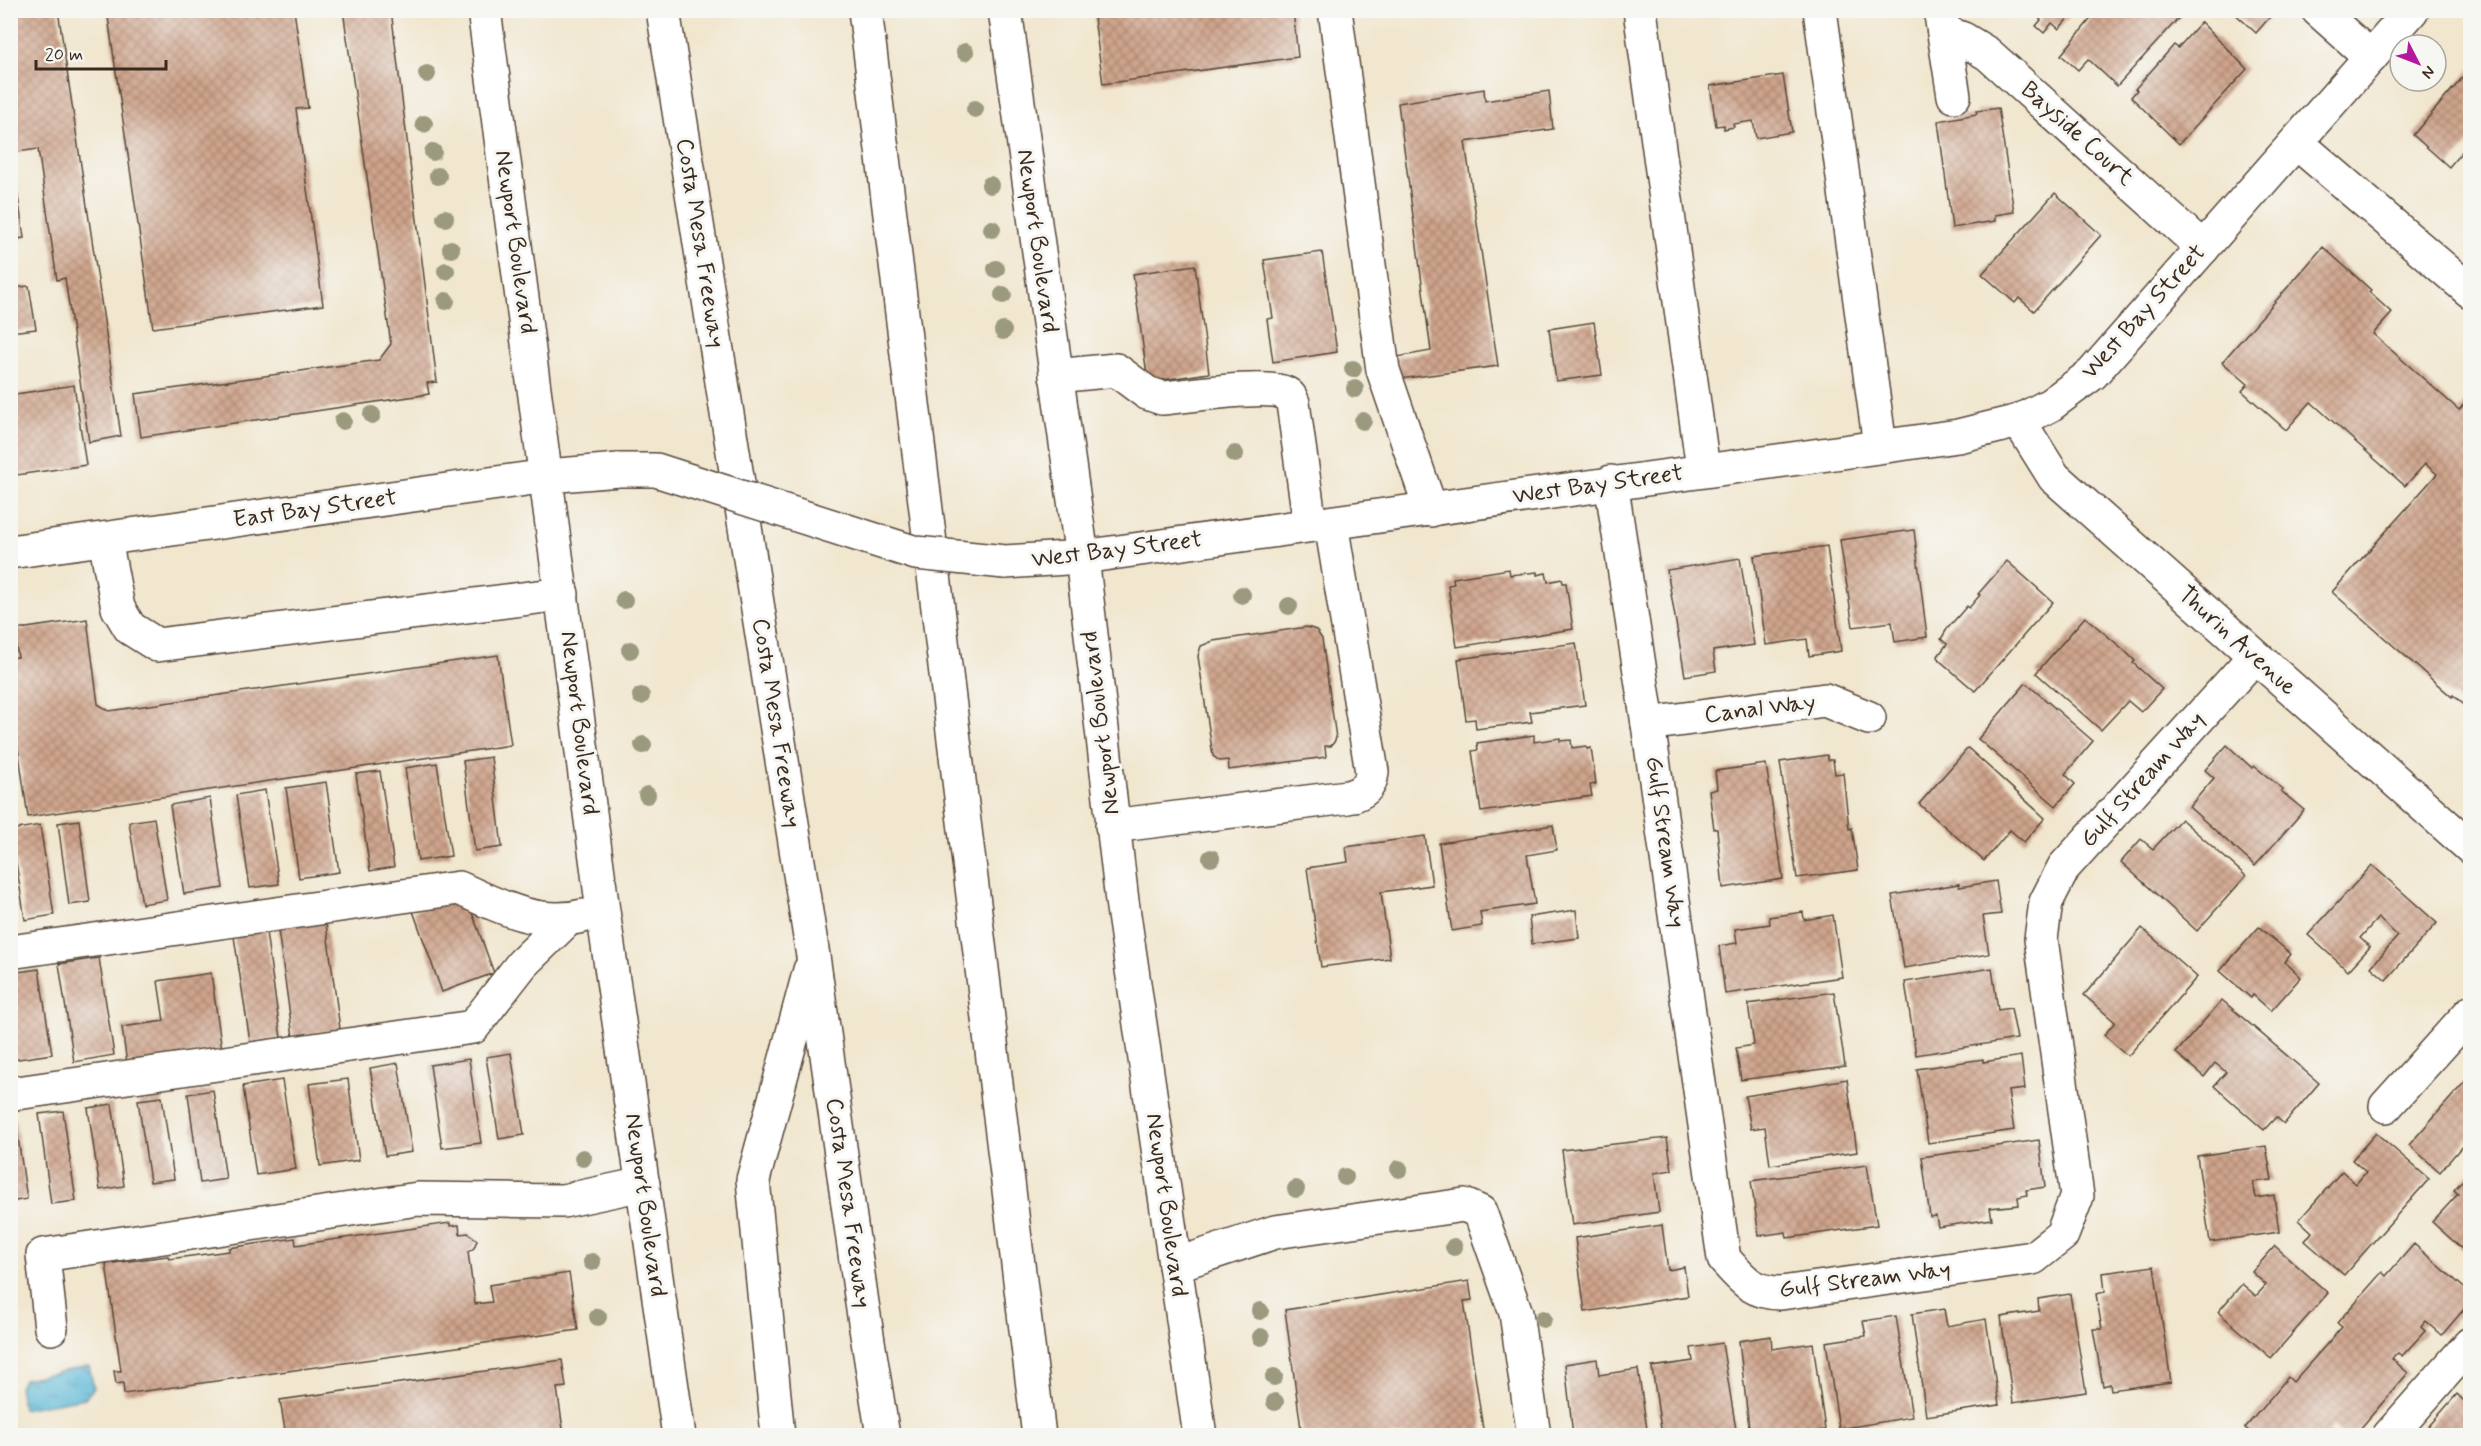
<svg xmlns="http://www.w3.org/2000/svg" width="2481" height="1446" viewBox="0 0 2481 1446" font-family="Mynerve,sans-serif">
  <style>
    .water { fill: url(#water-ripples); stroke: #4a707a; stroke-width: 1.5 }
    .building { fill: url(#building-cross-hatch) }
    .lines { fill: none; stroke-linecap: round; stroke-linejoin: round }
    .minor-casing { stroke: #564638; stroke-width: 36 }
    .major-casing { stroke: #564638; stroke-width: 36 }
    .highway-casing { stroke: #564638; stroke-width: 36 }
    .minor { stroke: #fff; stroke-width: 33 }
    .major { stroke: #fff; stroke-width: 33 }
    .highway { stroke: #fff; stroke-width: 33 }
    .minor-bridge-casing { stroke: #564638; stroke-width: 36; stroke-linecap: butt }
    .minor-bridge { stroke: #fff; stroke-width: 33 }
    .tree { fill: #9b9a7e }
    .labels { text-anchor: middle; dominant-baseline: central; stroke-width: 6; stroke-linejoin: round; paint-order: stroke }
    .street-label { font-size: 24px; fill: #3b2a1e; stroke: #f6f6f2 }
  </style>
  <defs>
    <pattern id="water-ripples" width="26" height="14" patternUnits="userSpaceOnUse" patternTransform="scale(1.5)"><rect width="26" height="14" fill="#59b7d7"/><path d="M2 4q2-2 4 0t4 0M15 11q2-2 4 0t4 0" fill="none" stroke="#4b95ae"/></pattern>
    <pattern id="building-cross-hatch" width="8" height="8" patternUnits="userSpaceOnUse" patternTransform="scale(1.5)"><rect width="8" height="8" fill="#cfa48c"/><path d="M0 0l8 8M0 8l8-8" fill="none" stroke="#a98672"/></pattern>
  </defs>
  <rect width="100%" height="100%" fill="#f6f6f2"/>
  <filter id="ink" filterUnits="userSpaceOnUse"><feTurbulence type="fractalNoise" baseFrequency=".0167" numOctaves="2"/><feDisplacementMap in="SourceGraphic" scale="12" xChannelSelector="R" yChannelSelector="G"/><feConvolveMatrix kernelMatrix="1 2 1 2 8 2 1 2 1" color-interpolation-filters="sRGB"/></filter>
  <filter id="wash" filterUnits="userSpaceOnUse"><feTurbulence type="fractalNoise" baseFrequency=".008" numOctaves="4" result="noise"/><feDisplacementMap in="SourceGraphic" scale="24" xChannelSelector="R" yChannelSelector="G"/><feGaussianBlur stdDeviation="1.35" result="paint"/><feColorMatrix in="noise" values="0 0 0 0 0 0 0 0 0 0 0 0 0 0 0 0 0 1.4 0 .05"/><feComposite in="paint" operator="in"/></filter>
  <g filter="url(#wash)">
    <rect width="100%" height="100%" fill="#f1e6ce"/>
    <polygon class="water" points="89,1366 94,1388 85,1398 23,1409 19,1387 24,1379"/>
    <g id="blocks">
      <g class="building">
        <polygon points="10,10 58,10 121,436 89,442 65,278 57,280 38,149 10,153"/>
        <polygon points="107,10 294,10 308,108 296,109 323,305 153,328"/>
        <polygon points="343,10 391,10 437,382 427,383 429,394 141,437 135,394 379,360 391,344"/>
        <polygon points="1093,10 1293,10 1298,57 1103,84"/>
        <polygon points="2030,10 2075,10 2059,29 2052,23 2044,33 2036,26 2041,20"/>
        <polygon points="2098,10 2186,10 2117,86 2088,59 2078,70 2061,55"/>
        <polygon points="2231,10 2276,10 2256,33"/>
        <polygon points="2201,22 2247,69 2179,144 2131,97 2137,90 2135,89 2174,45 2178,48"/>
        <polygon points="2470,69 2470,142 2449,167 2413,135"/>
        <polygon points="1783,75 1792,132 1756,138 1753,121 1733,124 1734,127 1724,129 1724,125 1716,126 1710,86"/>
        <polygon points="1484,89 1485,101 1549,91 1553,129 1465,142 1498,366 1400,379 1397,357 1431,351 1398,103"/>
        <polygon points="1998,108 2014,212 1995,215 1995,221 1952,228 1938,121 1977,114 1976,111"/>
        <polygon points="14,169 24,238 10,240 10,170"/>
        <polygon points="2055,193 2101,235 2034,311 2019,298 2015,303 1982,274"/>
        <polygon points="2323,247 2371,290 2369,292 2392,313 2373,334 2459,410 2470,397 2470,710 2453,695 2452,697 2332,592 2437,474 2425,464 2405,486 2311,402 2286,430 2242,391 2248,384 2222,362"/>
        <polygon points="1322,252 1337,352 1273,362 1267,319 1273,318 1264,260"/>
        <polygon points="1195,265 1209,373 1148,382 1133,274"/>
        <polygon points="29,286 36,329 10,332 10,288"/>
        <polygon points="1594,322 1602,375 1556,381 1549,329"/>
        <polygon points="74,385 86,465 10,476 10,395"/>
        <polygon points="1914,530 1927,637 1895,642 1892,622 1853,627 1840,540"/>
        <polygon points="1827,546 1841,651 1809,656 1807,639 1766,645 1754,556"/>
        <polygon points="1740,558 1754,645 1713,651 1716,671 1685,676 1667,570"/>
        <polygon points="2007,561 2053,602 1975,691 1939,660 1938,656 1947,644 1941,639 1947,629 1967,606 1969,608 1980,595 1978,594"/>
        <polygon points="1509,569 1510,575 1537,572 1537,575 1546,573 1548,582 1562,579 1563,583 1566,583 1573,629 1457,647 1448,585 1454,584 1453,578"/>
        <polygon points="2085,617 2123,649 2135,661 2133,663 2162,689 2141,712 2128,701 2101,730 2036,673"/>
        <polygon points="87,619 98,704 109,711 498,655 511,745 28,817 10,692 10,658 18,657 13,630"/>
        <polygon points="1307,627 1316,630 1322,639 1336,738 1334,742 1331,746 1325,746 1326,757 1229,770 1228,760 1220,761 1213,756 1198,656 1201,646 1213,641"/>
        <polygon points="1576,643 1585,705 1530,712 1532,722 1476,729 1475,719 1466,720 1458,659"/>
        <polygon points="2026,683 2093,741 2065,774 2075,784 2056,806 1978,739"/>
        <polygon points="1534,735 1534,742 1560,738 1560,741 1571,740 1572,748 1586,746 1587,749 1591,748 1596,784 1590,785 1592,796 1481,812 1472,751 1478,750 1477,743"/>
        <polygon points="2227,745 2252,768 2254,766 2283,789 2281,791 2304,810 2255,866 2189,807 2214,778 2205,770"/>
        <polygon points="1968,748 2045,818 2024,842 2010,830 1984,861 1919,804"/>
        <polygon points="1827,755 1828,760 1833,760 1835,774 1843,773 1849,829 1852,828 1858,870 1797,878 1780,762"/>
        <polygon points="491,757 502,847 475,851 463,761"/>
        <polygon points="437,763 451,856 418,861 405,768"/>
        <polygon points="1766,764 1783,879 1723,888 1717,829 1714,829 1709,791 1717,789 1715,771"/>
        <polygon points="380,771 394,867 370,871 356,774"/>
        <polygon points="326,782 339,872 299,878 286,788"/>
        <polygon points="265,790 279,884 250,888 236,795"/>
        <polygon points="210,798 223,888 184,894 170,805"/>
        <polygon points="154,818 167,900 142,904 129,822"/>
        <polygon points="2181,819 2246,876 2197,931 2121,862 2141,839 2153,849"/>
        <polygon points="79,820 90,902 69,905 58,823"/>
        <polygon points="40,825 54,915 25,920 11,830"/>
        <polygon points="1553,825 1557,850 1527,855 1535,904 1480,912 1482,926 1452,931 1439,843"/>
        <polygon points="1425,836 1432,885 1381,892 1390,958 1321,967 1307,868 1348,862 1346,847"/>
        <polygon points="2372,865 2437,923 2386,980 2371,967 2398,936 2378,918 2360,938 2370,947 2348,971 2308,935"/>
        <polygon points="1996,881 2001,914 1983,916 1989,954 1904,968 1892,895 1959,884 1959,887"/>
        <polygon points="466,896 494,973 442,992 413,911"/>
        <polygon points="1576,910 1579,938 1532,944 1529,917"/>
        <polygon points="1803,912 1804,920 1833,915 1842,977 1725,994 1719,946 1737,943 1735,929 1770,924 1769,917"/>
        <polygon points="325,916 340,1029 293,1037 277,923"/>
        <polygon points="265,925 281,1038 250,1042 233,930"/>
        <polygon points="2259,927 2291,954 2285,962 2301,977 2271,1011 2253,995 2251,998 2220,971"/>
        <polygon points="2142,928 2197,977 2128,1056 2104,1035 2115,1022 2084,995"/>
        <polygon points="99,958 114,1055 74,1062 59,964"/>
        <polygon points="1992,968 1998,1010 2011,1008 2017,1039 1916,1055 1905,982"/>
        <polygon points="39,969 52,1054 12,1060 10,973"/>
        <polygon points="211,973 222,1050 127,1064 122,1027 164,1021 158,981"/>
        <polygon points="1834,992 1845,1066 1741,1080 1736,1048 1754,1045 1748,1004"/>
        <polygon points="2222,1000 2319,1083 2284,1124 2276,1117 2264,1130 2214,1086 2226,1072 2215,1063 2204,1077 2176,1053"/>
        <polygon points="511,1053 524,1135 499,1139 486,1057"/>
        <polygon points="2021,1056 2025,1089 2008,1091 2014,1130 1928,1143 1917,1069 1983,1059 1983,1062"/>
        <polygon points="469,1059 481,1143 442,1148 430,1065"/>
        <polygon points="398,1063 412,1152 385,1156 370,1068"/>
        <polygon points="2470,1076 2470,1137 2440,1172 2409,1145"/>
        <polygon points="348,1079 359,1160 320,1166 309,1084"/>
        <polygon points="1847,1079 1857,1152 1770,1165 1765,1127 1751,1129 1745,1096"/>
        <polygon points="282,1080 296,1169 256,1175 243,1086"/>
        <polygon points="213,1090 226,1179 200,1183 188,1094"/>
        <polygon points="162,1097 174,1179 150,1182 138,1100"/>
        <polygon points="112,1104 124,1186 100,1190 88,1108"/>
        <polygon points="63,1111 76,1201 51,1204 39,1114"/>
        <polygon points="15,1117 27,1199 10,1202 10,1118"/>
        <polygon points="2376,1133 2429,1179 2344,1275 2305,1241 2312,1232 2299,1220 2342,1171 2356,1184 2366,1172 2352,1160"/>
        <polygon points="1667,1138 1672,1170 1654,1173 1659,1212 1572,1225 1562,1150"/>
        <polygon points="2039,1140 2045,1187 2026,1190 2027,1195 2018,1197 2019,1205 1990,1208 1992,1219 1938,1227 1936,1216 1930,1217 1922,1157"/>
        <polygon points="2266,1146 2272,1180 2253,1182 2256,1198 2274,1195 2279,1232 2210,1242 2197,1156"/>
        <polygon points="1867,1165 1877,1225 1787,1238 1786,1232 1759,1236 1751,1181"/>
        <polygon points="2470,1172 2470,1256 2432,1222 2458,1194 2454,1190"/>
        <polygon points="450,1223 450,1226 459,1225 460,1234 468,1233 477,1240 474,1248 468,1252 475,1304 492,1302 489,1285 569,1273 578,1330 124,1394 123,1383 116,1384 114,1371 121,1371 106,1264 168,1256 169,1259 229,1251 229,1248 295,1238 296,1245"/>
        <polygon points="1662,1225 1668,1270 1684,1267 1688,1296 1585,1312 1575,1238"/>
        <polygon points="2414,1244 2470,1293 2470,1302 2442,1335 2426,1321 2421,1327 2425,1331 2402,1356 2398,1353 2392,1359 2408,1373 2354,1436 2343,1436 2333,1427 2328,1433 2332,1436 2245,1436 2249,1431 2245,1428 2288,1377 2293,1382 2342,1327 2337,1323 2382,1272 2386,1276"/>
        <polygon points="2275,1246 2328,1293 2271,1358 2218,1312 2242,1284 2256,1296 2266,1285 2252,1272"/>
        <polygon points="2154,1266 2171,1382 2111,1390 2110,1384 2103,1386 2093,1329 2102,1329 2096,1294 2105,1292 2103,1273"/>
        <polygon points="1469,1281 1472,1300 1464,1301 1484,1436 1302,1436 1285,1310"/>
        <polygon points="2070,1294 2086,1392 2013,1403 2001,1317 2039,1311 2038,1299"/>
        <polygon points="1944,1309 1947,1326 1986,1319 1999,1405 1926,1416 1912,1314"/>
        <polygon points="1896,1316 1912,1417 1839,1429 1826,1342 1866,1336 1863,1321"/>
        <polygon points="1771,1336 1772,1349 1813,1343 1825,1430 1791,1436 1750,1436 1739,1341"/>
        <polygon points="1722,1343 1737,1436 1662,1436 1652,1367 1693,1361 1691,1348"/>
        <polygon points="1597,1359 1599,1375 1638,1369 1648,1436 1573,1436 1565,1364"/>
        <polygon points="562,1360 566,1387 557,1388 564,1436 286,1436 280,1400"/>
        <polygon points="2457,1394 2470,1407 2470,1436 2426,1436 2423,1433"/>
      </g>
    </g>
  </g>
  <g filter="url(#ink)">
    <use href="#blocks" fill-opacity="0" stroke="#564638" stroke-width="1.5"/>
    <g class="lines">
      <g class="minor-casing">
        <g id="minor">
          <polyline points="1335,10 1383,370 1431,510"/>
          <polyline points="1640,10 1703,469"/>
          <polyline points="1820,10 1880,446"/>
          <polyline points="2318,10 2371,57"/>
          <polyline points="1941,15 1954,96"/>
          <polyline points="1944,32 1963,39 1988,54 2203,248"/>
          <polyline points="2296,142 2470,291"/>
          <path d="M1056,376L1116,370L1147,393L1162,398C1186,396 1266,384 1285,393C1290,395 1291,398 1293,403L1310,525"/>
          <polyline points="2019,421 2054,477 2470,847"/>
          <path d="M1611,482L1648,724L1724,1259C1742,1279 1752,1293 1781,1293L2033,1258L2062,1235L2077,1196L2041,939L2046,902L2064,867L2254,657"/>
          <polyline points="105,539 118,608 130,628 157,645 562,594"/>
          <polyline points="10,552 547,476 619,470"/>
          <polyline points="1005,562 1082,557 1958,436 2019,421 2050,405 2092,374 2412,10"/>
          <polyline points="1648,724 1825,700 1869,718"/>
          <path d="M1112,826L1348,797C1362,793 1371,788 1372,772L1331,523"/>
          <path d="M10,952L459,888C498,906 538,927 583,916"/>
          <polyline points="10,1094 473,1027 522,964 567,920"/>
          <polyline points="2386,1106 2470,1013"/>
          <polyline points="1175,1265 1275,1232 1464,1205 1480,1212 1516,1313 1534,1436"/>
          <polyline points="51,1328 43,1255 418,1199 563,1201 643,1184"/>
          <polyline points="2389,1436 2470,1344"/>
        </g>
      </g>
      <g class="major-casing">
        <g id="major">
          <polyline points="484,10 603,911 679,1436"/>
          <polyline points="1005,10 1082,557 1122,901 1200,1436"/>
        </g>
      </g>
      <g class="highway-casing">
        <g id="highway">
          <polyline points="663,10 813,956 862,1303 883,1436"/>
          <polyline points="865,10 1039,1436"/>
          <polyline points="778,1436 753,1180 810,970"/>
        </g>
      </g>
      <use href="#minor" class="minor"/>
      <use href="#major" class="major"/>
      <use href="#highway" class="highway"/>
      <g class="minor-bridge-casing">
        <polyline id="minor-bridge" points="619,470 656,470 916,553 1005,562"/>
      </g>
      <use href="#minor-bridge" class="minor-bridge"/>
    </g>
    <g class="tree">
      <circle cx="965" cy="52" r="9"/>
      <circle cx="427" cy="74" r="9"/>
      <circle cx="975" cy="109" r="9"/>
      <circle cx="424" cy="124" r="9"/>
      <circle cx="433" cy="152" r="9"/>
      <circle cx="438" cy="176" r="9"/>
      <circle cx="990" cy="185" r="9"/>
      <circle cx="445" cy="218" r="9"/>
      <circle cx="992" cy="229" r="9"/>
      <circle cx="451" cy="249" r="9"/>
      <circle cx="996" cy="269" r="9"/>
      <circle cx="446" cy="271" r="9"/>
      <circle cx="1003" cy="295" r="9"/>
      <circle cx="446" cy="301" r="9"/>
      <circle cx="1003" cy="331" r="9"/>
      <circle cx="1353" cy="369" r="9"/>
      <circle cx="1355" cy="389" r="9"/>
      <circle cx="372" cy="415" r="9"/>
      <circle cx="343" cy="421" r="9"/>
      <circle cx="1363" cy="421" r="9"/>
      <circle cx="1235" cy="454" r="9"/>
      <circle cx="1242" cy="595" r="9"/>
      <circle cx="624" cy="600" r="9"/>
      <circle cx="1289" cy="606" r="9"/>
      <circle cx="630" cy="650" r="9"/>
      <circle cx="641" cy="696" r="9"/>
      <circle cx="643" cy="745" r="9"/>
      <circle cx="647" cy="795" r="9"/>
      <circle cx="1211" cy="858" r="9"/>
      <circle cx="583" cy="1158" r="9"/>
      <circle cx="1399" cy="1169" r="9"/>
      <circle cx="1345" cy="1177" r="9"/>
      <circle cx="1296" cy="1189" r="9"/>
      <circle cx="1454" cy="1247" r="9"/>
      <circle cx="592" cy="1262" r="9"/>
      <circle cx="1260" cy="1311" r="9"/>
      <circle cx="598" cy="1317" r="9"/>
      <circle cx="1543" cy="1319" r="9"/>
      <circle cx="1261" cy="1337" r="9"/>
      <circle cx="1274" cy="1377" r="9"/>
      <circle cx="1275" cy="1402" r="9"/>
    </g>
  </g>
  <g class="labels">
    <g class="street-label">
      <text transform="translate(2077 134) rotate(42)">Bayside Court</text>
      <text transform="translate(1037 241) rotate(82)">Newport Boulevard</text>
      <text transform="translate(515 242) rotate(82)">Newport Boulevard</text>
      <text transform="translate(700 243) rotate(81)">Costa Mesa Freeway</text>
      <text transform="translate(2144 312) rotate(-48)">West Bay Street</text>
      <text transform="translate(1598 485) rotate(-8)">West Bay Street</text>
      <text transform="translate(315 509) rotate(-8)">East Bay Street</text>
      <text transform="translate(1117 550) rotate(-7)">West Bay Street</text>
      <text transform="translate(2237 641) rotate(42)">Thurin Avenue</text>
      <text transform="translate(1760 709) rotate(-7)">Canal Way</text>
      <text transform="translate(579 723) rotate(83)">Newport Boulevard</text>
      <text transform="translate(776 723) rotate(81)">Costa Mesa Freeway</text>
      <text transform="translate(1101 723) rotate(-97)">Newport Boulevard</text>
      <text transform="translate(2143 780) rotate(-48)">Gulf Stream Way</text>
      <text transform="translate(1665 842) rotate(82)">Gulf Stream Way</text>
      <text transform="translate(848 1203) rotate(82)">Costa Mesa Freeway</text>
      <text transform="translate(645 1205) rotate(82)">Newport Boulevard</text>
      <text transform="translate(1166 1205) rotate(82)">Newport Boulevard</text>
      <text transform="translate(1865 1280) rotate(-7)">Gulf Stream Way</text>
    </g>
  </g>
  <rect width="2481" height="1446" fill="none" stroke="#f6f6f2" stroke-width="36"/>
  <g transform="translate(2418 63) rotate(132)"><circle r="28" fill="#f6f6f2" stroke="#aba49d" stroke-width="1.5"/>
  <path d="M0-4.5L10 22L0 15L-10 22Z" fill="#b5179e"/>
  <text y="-9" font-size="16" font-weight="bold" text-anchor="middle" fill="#3b2a1e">N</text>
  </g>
  <path d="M36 60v9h130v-9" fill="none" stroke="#3b2a1e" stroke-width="3"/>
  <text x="45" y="60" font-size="18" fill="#3b2a1e" stroke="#f6f6f2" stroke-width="4.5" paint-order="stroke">20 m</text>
</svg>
